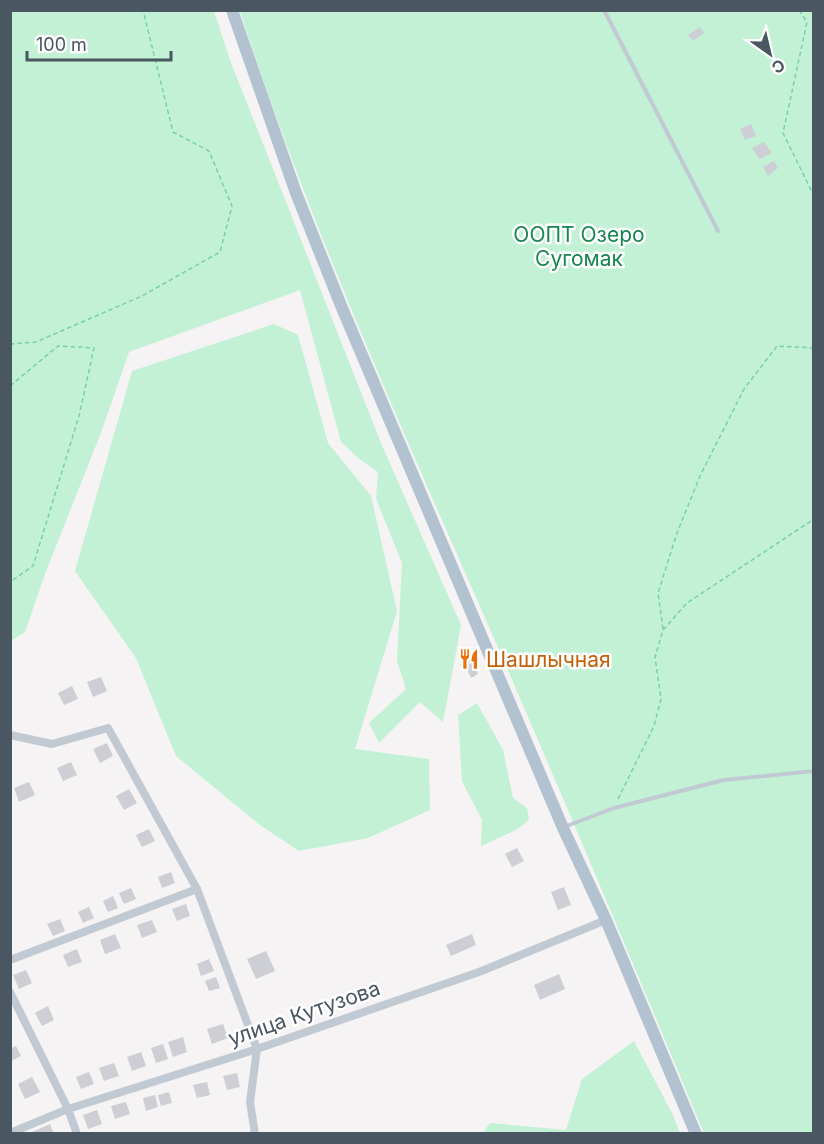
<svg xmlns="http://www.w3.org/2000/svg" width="824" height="1144" viewBox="0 0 824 1144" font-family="Inter,sans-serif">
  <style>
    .green { fill: #c3f1d5 }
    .building { fill: #cdcfd5 }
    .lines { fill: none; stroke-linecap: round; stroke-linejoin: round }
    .path { stroke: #7ad0a6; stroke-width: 1.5; stroke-dasharray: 4.5 3; stroke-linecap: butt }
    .service { stroke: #c1cad2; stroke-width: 4 }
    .minor { stroke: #c1cad2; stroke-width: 8 }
    .primary { stroke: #b3c2d1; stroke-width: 12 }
    .labels { text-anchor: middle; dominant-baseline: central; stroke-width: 5; stroke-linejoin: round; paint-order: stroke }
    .park-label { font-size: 21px; fill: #17864f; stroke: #fff }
    .food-label { font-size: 21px; fill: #c56008; stroke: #fff; text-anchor: start }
    .street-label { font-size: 21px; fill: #4a5661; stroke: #fff }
  </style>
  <rect width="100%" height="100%" fill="#f5f3f3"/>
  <g class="green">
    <polygon points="11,10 214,11 230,60 381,443 461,625 443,722 420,702 379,743 369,723 406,689 397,661 402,563 376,499 378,472 358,458 341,442 300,290 129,352 102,430 45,574 25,632 11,641"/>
    <path d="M240,11H813V1133H704C631,959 558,784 482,611C395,413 306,216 240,11Z"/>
    <polygon points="274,324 298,335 328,443 371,496 397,611 355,749 429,759 430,810 368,838 299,851 260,825 176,756 136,658 75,571 132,371"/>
    <polygon points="477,703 503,750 513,798 527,808 529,820 516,830 481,846 482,820 462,781 458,715"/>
    <polygon points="634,1041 673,1115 680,1133 483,1133 490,1123 566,1130 582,1079"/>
  </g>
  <g class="building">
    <polygon points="700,27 704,33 693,41 688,35"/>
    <polygon points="751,124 756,136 745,140 740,129"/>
    <polygon points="764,142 772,153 759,159 752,148"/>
    <polygon points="774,161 778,168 768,176 763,167"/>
    <polygon points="470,656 478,674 471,678 462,660"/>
    <polygon points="101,677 107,691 93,697 87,682"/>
    <polygon points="72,686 78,699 64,705 58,693"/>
    <polygon points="107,743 113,756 100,763 93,749"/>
    <polygon points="71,762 77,775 63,781 57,768"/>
    <polygon points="29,782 35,795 19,802 14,788"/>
    <polygon points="129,789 137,803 124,810 116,796"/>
    <polygon points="149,829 155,841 142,847 136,835"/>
    <polygon points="517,848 524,861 512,867 505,854"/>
    <polygon points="171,872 175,883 162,888 158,877"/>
    <polygon points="564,887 571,905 558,910 551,892"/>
    <polygon points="131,888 136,899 124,904 119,893"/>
    <polygon points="113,896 118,908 108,912 103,901"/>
    <polygon points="186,904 190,916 177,921 172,909"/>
    <polygon points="89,907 94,918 83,923 78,912"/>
    <polygon points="60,919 65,931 53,936 47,924"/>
    <polygon points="152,920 157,932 142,938 137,925"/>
    <polygon points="115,934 121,948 105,954 100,940"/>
    <polygon points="472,934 476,945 451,956 446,945"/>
    <polygon points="77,949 82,962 68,967 63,955"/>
    <polygon points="266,951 275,971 256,979 247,959"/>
    <polygon points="209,959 214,971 201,976 197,964"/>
    <polygon points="26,970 32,983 19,989 13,975"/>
    <polygon points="559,974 565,989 540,1000 534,985"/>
    <polygon points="216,977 220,988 209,991 205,981"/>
    <polygon points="48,1006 54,1020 42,1026 35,1013"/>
    <polygon points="223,1024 228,1038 212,1044 207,1029"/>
    <polygon points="183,1037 187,1052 173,1057 168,1042"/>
    <polygon points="163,1044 168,1059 156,1063 151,1048"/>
    <polygon points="16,1046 21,1056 11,1061 10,1049"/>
    <polygon points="141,1052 146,1066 132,1071 127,1057"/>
    <polygon points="114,1063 119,1076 104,1081 99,1068"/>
    <polygon points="89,1072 94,1084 81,1089 76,1077"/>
    <polygon points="237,1073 240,1087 227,1090 223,1076"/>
    <polygon points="32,1077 40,1092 25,1099 18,1084"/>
    <polygon points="207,1082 210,1095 197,1098 193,1085"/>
    <polygon points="169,1092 172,1103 161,1106 158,1095"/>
    <polygon points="155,1095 158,1107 146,1111 143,1098"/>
    <polygon points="126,1102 130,1114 115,1119 111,1106"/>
    <polygon points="97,1110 102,1124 88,1129 83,1115"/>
    <polygon points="50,1124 54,1134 33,1134 32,1132"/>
  </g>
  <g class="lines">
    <g class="path">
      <polyline points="799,10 807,22 783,133 814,196"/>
      <polyline points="10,344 36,342 142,296 220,252 232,206 209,151 173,132 143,10"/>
      <polyline points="10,386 58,346 94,348 79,416 33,566 10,582"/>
      <polyline points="663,629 658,593 677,533 700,476 744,389 777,346 814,348"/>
      <polyline points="618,799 654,726 661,699 655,657 663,630 687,603 814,519"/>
    </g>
    <g class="service">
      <polyline points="604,10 718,231"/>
      <polyline points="564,827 614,808 724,780 814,771"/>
    </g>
    <g class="minor">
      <polyline points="10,735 52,744 108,728 197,889 257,1049 250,1102 255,1134"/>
      <polyline points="10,960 197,889"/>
      <polyline points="10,992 68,1109 77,1134"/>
      <polyline points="10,1133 68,1109 257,1049 479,972 606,920"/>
    </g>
    <polyline class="primary" points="232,10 296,193 342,308 563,828 606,920 696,1134"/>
  </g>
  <defs>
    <g id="restaurant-bare" transform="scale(1.62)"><path d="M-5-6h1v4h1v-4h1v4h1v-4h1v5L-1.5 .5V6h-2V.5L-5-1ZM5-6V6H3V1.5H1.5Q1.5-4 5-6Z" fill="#e8710a" stroke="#fff" stroke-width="2.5" paint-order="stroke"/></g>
  </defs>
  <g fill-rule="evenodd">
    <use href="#restaurant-bare" x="469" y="659"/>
  </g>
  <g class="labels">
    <g class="park-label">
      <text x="579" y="234">ООПТ Озеро<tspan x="579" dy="24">Сугомак</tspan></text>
    </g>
    <g class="food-label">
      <text x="486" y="659">Шашлычная</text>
    </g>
    <g class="street-label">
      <text transform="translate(304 1013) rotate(-19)">улица Кутузова</text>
    </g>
  </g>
  <rect width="824" height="1144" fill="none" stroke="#4a5661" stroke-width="24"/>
  <g transform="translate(770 54) rotate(146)" stroke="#ffffff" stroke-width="4.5" paint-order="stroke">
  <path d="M0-4.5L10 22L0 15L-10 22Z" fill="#4a5661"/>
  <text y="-9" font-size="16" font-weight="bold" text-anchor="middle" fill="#4a5661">С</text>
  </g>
  <path d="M27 51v9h144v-9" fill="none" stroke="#4a5661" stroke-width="3"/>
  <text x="36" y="51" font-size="18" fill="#4a5661" stroke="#ffffff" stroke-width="4.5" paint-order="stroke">100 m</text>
</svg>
